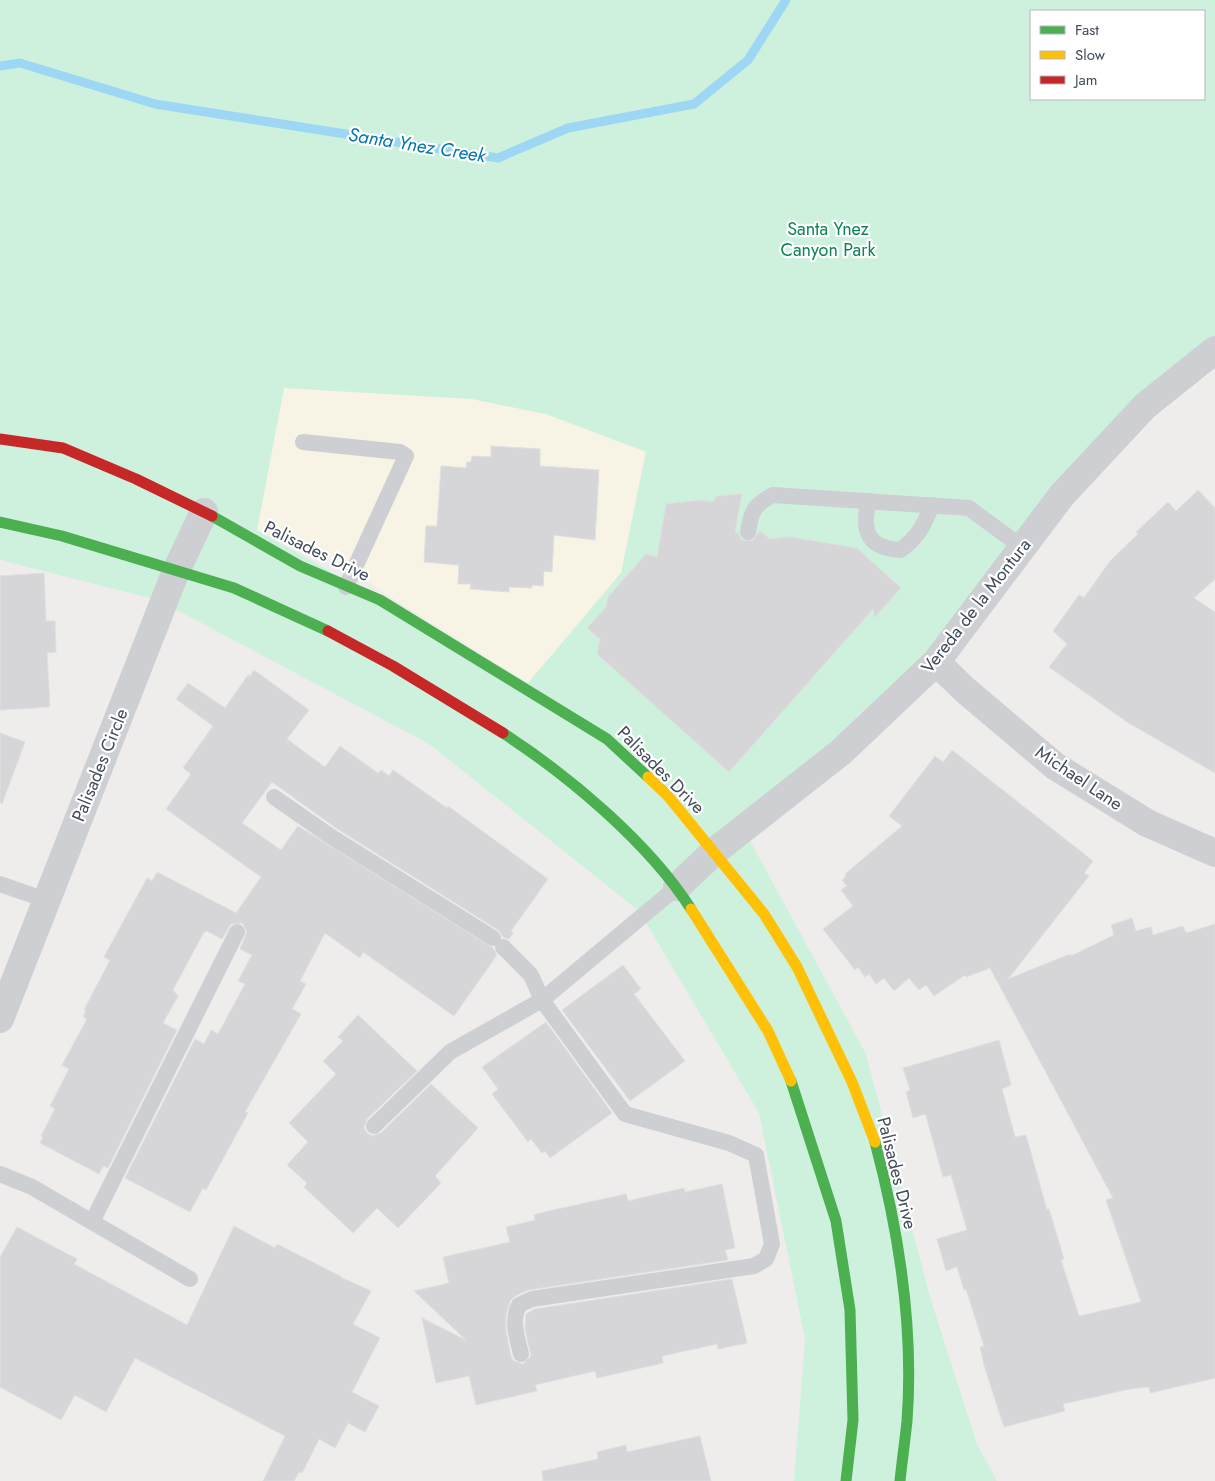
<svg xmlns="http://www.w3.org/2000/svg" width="1215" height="1481" viewBox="0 0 1215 1481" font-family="Jost,sans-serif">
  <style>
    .commercial { fill: #f7f4e6 }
    .green { fill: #cef1de; fill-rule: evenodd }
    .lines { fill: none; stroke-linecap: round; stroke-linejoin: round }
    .stream { stroke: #9dd7f3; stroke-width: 9 }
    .building { fill: #d6d6d9; stroke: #dfdfe0 }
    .lane { stroke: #cdcfd3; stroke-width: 16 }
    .street { stroke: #cdcfd3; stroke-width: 28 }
    .fast { stroke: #4caf50; stroke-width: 11 }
    .slow { stroke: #ffc107; stroke-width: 11 }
    .jam { stroke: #c62828; stroke-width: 11 }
    .labels { text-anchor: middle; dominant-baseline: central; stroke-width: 4.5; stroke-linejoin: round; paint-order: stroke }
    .park-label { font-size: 18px; fill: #0b8456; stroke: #fff }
    .street-label { font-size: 18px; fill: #424c5b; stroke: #fff }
    .water-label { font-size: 19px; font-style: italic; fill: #0077b0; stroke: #fff }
  </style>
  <rect width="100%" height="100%" fill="#eeedec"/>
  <polygon class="commercial" points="284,388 472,399 649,436 621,573 528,683 384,593 356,573 310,550 257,530"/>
  <path class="green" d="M0,0H1215V343L928,656L741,824L866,1054L931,1300L977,1444L997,1481H794L805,1339L759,1113L639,911L429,744L158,600L0,560ZM1031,11H1204V99H1031ZM284,388L472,399L546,414L646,452L621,573L528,683L257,530Z"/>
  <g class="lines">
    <polyline class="stream" points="0,66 20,63 155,104 498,158 568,128 694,104 748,60 786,0"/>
  </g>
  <g class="building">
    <polygon points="491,446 540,449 540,466 599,470 595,540 554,535 552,572 544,571 543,586 532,585 532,588 509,587 509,592 470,589 471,584 458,584 459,565 424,562 426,526 437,526 441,466 466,468 467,462 471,462 472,456 491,457"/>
    <polygon points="1198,490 1215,508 1215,579 1194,598 1215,612 1215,773 1127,722 1049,667 1067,644 1053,631 1079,595 1084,598 1110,561 1138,534 1136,532 1168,502 1176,511"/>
    <polygon points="742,494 735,533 738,533 742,540 752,541 760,531 770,539 790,537 857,548 901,588 874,618 873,609 729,772 597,654 600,639 587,628 606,607 608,597 646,554 657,557 666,504 700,500 712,502 717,496"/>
    <polygon points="44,573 46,621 55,621 56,652 47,653 50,707 0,710 0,576"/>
    <polygon points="254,670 309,710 287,739 325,767 340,746 378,773 381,770 389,776 393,770 447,808 448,806 548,879 511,931 513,933 509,939 503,937 498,930 336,828 272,782 242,823 281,850 298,826 493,948 497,955 454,1016 363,952 360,958 325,933 300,981 306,984 292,1009 301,1014 245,1112 248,1113 206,1190 203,1188 190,1212 125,1178 195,1039 204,1044 211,1030 218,1034 245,984 238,981 252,955 240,949 247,932 242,923 231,924 222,939 207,931 204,932 173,990 178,996 163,1023 177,1030 108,1168 103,1166 99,1174 40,1143 43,1137 41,1136 55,1109 50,1106 69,1069 62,1065 87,1019 83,1017 86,1011 84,1010 110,960 104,957 147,878 152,881 157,872 236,913 261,877 166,809 191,774 183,768 213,726 176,699 188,683 225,708 248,675 250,676"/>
    <polygon points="0,733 25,742 2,804 0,803"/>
    <polygon points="952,750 1093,861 1084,873 1089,876 1008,979 1070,954 1071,956 1114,935 1111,925 1132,918 1136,931 1151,927 1153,935 1183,926 1186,933 1215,924 1215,1378 1150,1393 1149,1387 1130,1389 1063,1404 1065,1411 1004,1427 984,1365 980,1347 984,1346 966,1289 964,1290 957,1267 946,1271 937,1239 967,1230 951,1175 943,1177 926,1116 925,1114 913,1118 906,1092 910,1090 903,1068 999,1040 1011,1085 1002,1089 1015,1137 1026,1135 1047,1210 1049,1209 1064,1259 1061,1260 1079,1316 1141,1302 1106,1200 1113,1198 990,968 966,977 965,975 934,996 926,985 919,990 909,978 894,991 884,978 876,984 869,974 865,977 858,967 855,970 823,929 853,906 841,890 847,886 842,880 846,876 845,874 902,826 889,816 935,756 943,762"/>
    <polygon points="623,965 641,989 634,994 685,1061 630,1101 562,1010"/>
    <polygon points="358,1015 417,1071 367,1119 364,1128 367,1133 372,1136 381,1133 431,1084 478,1128 435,1176 441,1183 398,1228 377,1208 353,1233 304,1187 307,1183 287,1165 308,1142 289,1123 336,1074 323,1061 343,1041 338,1037"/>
    <polygon points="546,1022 612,1113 550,1158 545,1151 542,1153 531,1139 528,1142 492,1094 498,1089 482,1067"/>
    <polygon points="722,1184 735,1248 725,1250 728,1260 528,1290 515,1296 510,1301 506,1315 506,1331 511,1357 514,1361 523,1364 531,1356 525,1328 526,1314 535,1309 732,1279 747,1343 718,1349 717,1344 662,1356 663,1363 597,1378 595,1371 535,1385 537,1391 476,1405 469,1376 436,1383 422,1318 466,1340 414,1291 449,1283 443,1257 510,1242 506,1227 535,1220 534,1215 544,1212 626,1194 628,1201 684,1188 685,1192"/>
    <polygon points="234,1226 275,1248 277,1244 342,1277 342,1279 345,1279 371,1291 353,1324 380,1338 352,1392 379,1406 365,1432 348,1423 335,1448 319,1439 302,1473 299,1472 294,1481 263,1481 285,1436 135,1358 106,1412 75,1395 61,1420 0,1387 0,1257 17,1227 77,1259 74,1264 187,1325"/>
    <polygon points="700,1436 711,1481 543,1481 542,1471 598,1459 597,1452 626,1445 627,1452"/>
  </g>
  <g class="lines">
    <g class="lane">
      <polyline points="303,442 400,452 406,456 346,587"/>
      <path d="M869,501C861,531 868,548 900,550C918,538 924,525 932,505"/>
      <path d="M748,532C751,511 754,505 773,495L969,508L1023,548"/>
      <polyline points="274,797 330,836 493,938"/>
      <polyline points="0,884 46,900"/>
      <polyline points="374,1126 450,1052 542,1000 531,975 503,947"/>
      <polyline points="0,1174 32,1187 190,1279"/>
      <polyline points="92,1222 237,932"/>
      <path d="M521,1354C517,1337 511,1321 519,1305L532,1299L754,1266L766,1259L772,1244L756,1155L729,1143L625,1114L542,1000L677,887"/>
    </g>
    <g class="street">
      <polyline points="936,662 965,690 1055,766 1147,823 1215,853"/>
      <polyline points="677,887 715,851 841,752 936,662 1062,495 1145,406 1215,350"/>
      <polyline points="0,1019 176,571 204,512"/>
    </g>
    <g class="fast">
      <polyline points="212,516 300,566 380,600 607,739 648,777"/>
      <polyline points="0,522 62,536 234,588 328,631"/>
      <path d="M503,733C569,776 649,843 691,909"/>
      <polyline points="791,1081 836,1221 850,1310 853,1420 846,1481"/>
      <path d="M875,1142C899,1232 914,1328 907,1421C905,1441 902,1461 900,1481"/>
    </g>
    <g class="slow">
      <polyline points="648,777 668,796 764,914 797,967 852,1082 875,1142"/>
      <polyline points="691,909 768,1031 791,1081"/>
    </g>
    <g class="jam">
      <polyline points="0,439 63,448 136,479 212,516"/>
      <polyline points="328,631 393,666 503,733"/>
    </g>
  </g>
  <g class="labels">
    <g class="park-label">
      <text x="828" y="229">Santa Ynez<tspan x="828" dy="21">Canyon Park</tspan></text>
    </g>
    <g class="street-label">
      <text transform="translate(317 551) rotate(26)">Palisades Drive</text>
      <text transform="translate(976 606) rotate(-52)">Vereda de la Montura</text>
      <text transform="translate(100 765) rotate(-68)">Palisades Circle</text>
      <text transform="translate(661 770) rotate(45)">Palisades Drive</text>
      <text transform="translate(1079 778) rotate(34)">Michael Lane</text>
      <text transform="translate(897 1173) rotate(76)">Palisades Drive</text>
    </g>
    <g class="water-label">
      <text transform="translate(417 145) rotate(9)">Santa Ynez Creek</text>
    </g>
  </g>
  <rect x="1030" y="10" width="175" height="90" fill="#ffffff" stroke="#b3b7bd"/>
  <rect x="1040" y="26" width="25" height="8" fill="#4caf50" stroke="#b3b7bd"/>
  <text x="1075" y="35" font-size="15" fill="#424c5b">Fast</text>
  <rect x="1040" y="51" width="25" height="8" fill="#ffc107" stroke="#b3b7bd"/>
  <text x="1075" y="60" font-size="15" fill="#424c5b">Slow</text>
  <rect x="1040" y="76" width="25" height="8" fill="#c62828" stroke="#b3b7bd"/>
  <text x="1075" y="85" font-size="15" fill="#424c5b">Jam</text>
</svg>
